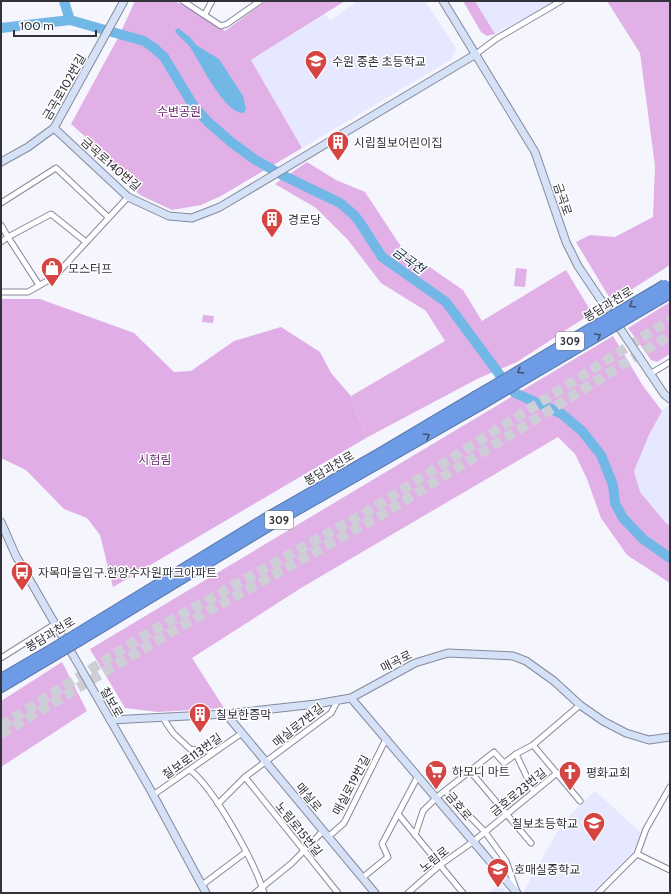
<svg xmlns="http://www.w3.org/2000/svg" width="671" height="894" viewBox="0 0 671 894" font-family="Cabin,'Noto Sans KR',sans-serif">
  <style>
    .built { fill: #e5e8fe }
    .green { fill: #e1b0e7 }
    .forest { fill: #e0ade7 }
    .water { fill: #72b8e6 }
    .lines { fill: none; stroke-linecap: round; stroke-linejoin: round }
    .river { stroke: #72b8e6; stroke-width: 10 }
    .highway-tunnel { stroke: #cdced6; stroke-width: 10; stroke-dasharray: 10 5; stroke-linecap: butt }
    .street-casing { stroke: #87899b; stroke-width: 7 }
    .secondary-casing { stroke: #87899b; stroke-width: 9 }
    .highway-casing { stroke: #5977a9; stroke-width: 12 }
    .street { stroke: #fff; stroke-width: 5 }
    .secondary { stroke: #d4e1f7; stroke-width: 7 }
    .highway { stroke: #6e9be5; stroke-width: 10 }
    .highway-bridge-casing { stroke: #5977a9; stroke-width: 12; stroke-linecap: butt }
    .highway-bridge { stroke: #6e9be5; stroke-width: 10 }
    .oneway { stroke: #44526d }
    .labels { text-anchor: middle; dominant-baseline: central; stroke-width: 3; stroke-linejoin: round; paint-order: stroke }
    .shield { fill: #fff; stroke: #707075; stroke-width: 1 }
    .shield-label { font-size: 11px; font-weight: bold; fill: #32333a }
    .poi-label { font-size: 12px; fill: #32333a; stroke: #fff; text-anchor: start }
    .street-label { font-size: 12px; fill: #32333a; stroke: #fff }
    .park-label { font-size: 12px; fill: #6a2d72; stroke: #fff }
    .water-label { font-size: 13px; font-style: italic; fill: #153448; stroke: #fff }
  </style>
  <rect width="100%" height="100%" fill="#f4f5fd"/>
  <g class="built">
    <polygon points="357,1 425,1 456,48 452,59 302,148 251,60 325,14 330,21"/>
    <polygon points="475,1 556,1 495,34"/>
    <polygon points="670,404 670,526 666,523 640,492 634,471 649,435 662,411"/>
    <polygon points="595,791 641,833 633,852 592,893 525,893 524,891 562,823"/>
    <polygon points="499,884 506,893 488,893"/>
  </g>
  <g class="green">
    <polygon points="135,1 174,1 198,12 225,31 266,1 345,1 251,60 302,148 221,196 201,205 172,210 140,195 98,155 90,141 71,124 119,36"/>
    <polygon points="463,1 475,1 495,34 487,36 481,32"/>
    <polygon points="607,1 670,1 670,265 612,302 576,242 590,235 615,237 653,217 655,166 640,53"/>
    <polygon points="307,162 336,180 365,192 402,248 463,290 482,321 566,270 592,313 517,362 479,378 366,438 351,396 445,341 426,311 381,283 348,240 316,208 275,184"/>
    <polygon points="516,268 527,269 525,287 514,286"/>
    <polygon points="670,302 670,354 657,362 651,360 628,328"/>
    <polygon points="203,315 214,316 213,323 202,322"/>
    <polygon points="613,336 643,386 662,411 649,435 634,471 640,492 666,523 670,526 670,583 627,555 601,518 587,479 575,454 558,437 301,588 192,658 224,708 158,712 125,708 90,649"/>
    <polygon points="62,662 87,711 1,767 1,701"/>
  </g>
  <polygon class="forest" points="1,299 40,299 134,333 174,372 191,371 234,341 281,327 320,352 331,373 351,396 366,438 113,587 100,535 87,518 64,509 26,470 1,458"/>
  <path class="water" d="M178,28L190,37L196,45L219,59L243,96L246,109L244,113C225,115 200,62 190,47C185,41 179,37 175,31Z"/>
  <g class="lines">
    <g class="river">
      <polyline points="64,1 70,20"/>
      <polyline points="1,28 70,20 144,41 154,48 164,57 193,105 208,122 231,142 254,159 282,175 340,203 353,214 359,221 382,257 446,302 508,386 515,393 562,414 582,431 601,455 613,485 615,503 623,518 643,539 670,558"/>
    </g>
    <g class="highway-tunnel">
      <polyline points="1,726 150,632 370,510 670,320"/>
      <polyline points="1,734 171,632 385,513 670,335"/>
    </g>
    <g class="street-casing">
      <g id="street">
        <polyline points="183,1 221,26 227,24 260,1"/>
        <polyline points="205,14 212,1"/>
        <polyline points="476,54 496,39 561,1"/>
        <polyline points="1,203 56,168 108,217"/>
        <polyline points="1,225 8,237 1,242"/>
        <polyline points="39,285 8,237 51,214 86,242"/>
        <polyline points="1,292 28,292 54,277 128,197"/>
        <polyline points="650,374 670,362"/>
        <polyline points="1,658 55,624"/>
        <polyline points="163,718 173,733 190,749 214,752"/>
        <polyline points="533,745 580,801"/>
        <polyline points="516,754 534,792"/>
        <path d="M190,770C214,788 255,863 264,893"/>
        <polyline points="470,771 531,843"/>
        <polyline points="245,777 338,893"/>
        <polyline points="445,791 485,832 506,861 516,889"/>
        <polyline points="153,795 242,733"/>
        <polyline points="218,804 245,777 331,713 338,700"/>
        <polyline points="398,814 463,893"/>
        <polyline points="415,835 423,811 437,797 494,752 504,763 516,754 533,745 580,705"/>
        <polyline points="328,837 344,823 386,739"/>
        <polyline points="637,854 670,870"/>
        <polyline points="362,878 388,857 382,844 418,776"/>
        <polyline points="202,885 246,852"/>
        <polyline points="255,893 292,863 323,831"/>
        <polyline points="408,893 440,865 474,841 557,773"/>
        <polyline points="598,893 637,854 646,829 670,787"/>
      </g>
    </g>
    <g class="secondary-casing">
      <g id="secondary">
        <polyline points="443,1 535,152 566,242 578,266 664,394 670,399"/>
        <polyline points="54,128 128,197 169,216 192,218 220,207 476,54"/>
        <polyline points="1,162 28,147 54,128 124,1"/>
        <polyline points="1,522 16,556 150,789 206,893"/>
        <polyline points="351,698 517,893"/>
        <polyline points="226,714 375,893"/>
        <polyline points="110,720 226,714 316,704 351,698 415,663 448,653 513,656 526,661 554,681 580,705 603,721 626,733 649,740 670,737"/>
      </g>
    </g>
    <g class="highway-casing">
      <g id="highway">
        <polyline points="77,634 265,519 379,454 475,397"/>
        <polyline points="80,640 270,525 480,405"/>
        <polyline points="1,679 46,653"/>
        <polyline points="1,687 48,659"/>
      </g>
    </g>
    <use href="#street" class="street"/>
    <use href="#secondary" class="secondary"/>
    <use href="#highway" class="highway"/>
    <g class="highway-bridge-casing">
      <g id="highway-bridge">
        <polyline points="475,397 665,285"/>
        <polyline points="480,405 670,293"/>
        <polyline points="46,653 77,634"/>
        <polyline points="48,659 80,640"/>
      </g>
    </g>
    <use href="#highway-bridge" class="highway-bridge"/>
  </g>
  <defs><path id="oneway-chevron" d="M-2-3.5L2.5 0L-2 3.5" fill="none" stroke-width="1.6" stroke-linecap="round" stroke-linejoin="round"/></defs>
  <g class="oneway">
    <use href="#oneway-chevron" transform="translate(632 305) rotate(149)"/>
    <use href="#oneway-chevron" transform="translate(598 336) rotate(-30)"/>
    <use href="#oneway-chevron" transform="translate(520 371) rotate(150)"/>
    <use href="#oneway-chevron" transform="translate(427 436) rotate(-30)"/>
  </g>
  <defs>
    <g id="school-pin" transform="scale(1.15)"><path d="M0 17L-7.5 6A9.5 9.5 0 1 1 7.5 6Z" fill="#d44543" stroke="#fff"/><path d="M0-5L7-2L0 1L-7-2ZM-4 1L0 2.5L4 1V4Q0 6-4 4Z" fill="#fff"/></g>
    <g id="building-pin" transform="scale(1.15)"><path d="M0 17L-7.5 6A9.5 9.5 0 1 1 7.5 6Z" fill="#d44543" stroke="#fff"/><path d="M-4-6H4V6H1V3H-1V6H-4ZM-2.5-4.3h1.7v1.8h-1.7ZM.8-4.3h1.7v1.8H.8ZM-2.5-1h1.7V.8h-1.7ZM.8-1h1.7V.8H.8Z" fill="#fff"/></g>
    <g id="shop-pin" transform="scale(1.15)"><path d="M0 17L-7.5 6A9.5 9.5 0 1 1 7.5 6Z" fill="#d44543" stroke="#fff"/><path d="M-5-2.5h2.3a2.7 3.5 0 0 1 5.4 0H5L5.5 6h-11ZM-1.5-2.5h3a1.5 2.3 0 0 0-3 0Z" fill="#fff"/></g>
    <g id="bus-pin" transform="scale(1.15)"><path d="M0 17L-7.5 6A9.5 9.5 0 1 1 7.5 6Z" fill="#d44543" stroke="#fff"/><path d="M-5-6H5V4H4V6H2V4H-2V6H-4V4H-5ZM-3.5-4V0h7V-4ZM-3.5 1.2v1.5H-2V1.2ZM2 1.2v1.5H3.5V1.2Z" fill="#fff"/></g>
    <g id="supermarket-pin" transform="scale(1.15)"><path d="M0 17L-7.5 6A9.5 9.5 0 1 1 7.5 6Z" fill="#d44543" stroke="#fff"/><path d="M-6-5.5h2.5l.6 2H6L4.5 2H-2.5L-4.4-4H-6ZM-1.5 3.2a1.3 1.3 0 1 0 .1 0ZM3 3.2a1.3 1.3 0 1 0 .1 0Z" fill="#fff"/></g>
    <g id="church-pin" transform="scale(1.15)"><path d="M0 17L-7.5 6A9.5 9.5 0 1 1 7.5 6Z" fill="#d44543" stroke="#fff"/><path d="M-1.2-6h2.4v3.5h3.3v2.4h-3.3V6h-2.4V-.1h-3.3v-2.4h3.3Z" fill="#fff"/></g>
  </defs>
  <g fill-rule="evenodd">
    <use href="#school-pin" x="316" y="61"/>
    <use href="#building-pin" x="338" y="142"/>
    <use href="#building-pin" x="272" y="219"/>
    <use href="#shop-pin" x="52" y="268"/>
    <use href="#bus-pin" x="22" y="572"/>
    <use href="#building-pin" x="200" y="714"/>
    <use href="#supermarket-pin" x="436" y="771"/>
    <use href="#church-pin" x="570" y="772"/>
    <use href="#school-pin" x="594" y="823"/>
    <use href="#school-pin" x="498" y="869"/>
  </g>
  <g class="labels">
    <g class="shield">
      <rect x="556" y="332" width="28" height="18" rx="3"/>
      <rect x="265" y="511" width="28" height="18" rx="3"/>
    </g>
    <g class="shield-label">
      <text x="570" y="341">309</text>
      <text x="279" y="520">309</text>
    </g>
    <g class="poi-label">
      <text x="332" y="61">수원 중촌 초등학교</text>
      <text x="354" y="142">시립칠보어린이집</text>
      <text x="288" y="219">경로당</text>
      <text x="68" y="268">모스터프</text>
      <text x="38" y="572">자목마을입구.한양수자원파크아파트</text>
      <text x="216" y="714">칠보한증막</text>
      <text x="452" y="771">하모니 마트</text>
      <text x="586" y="772">평화교회</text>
      <text x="578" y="823" text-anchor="end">칠보초등학교</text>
      <text x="514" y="869">호매실중학교</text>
    </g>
    <g class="street-label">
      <text transform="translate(64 87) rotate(-60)">금곡로102번길</text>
      <text transform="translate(111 164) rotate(41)">금곡로140번길</text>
      <text transform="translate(563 199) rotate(71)">금곡로</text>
      <text transform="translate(608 304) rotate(-31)">봉담과천로</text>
      <text transform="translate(329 468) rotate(-30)">봉담과천로</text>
      <text transform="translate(50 634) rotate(-31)">봉담과천로</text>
      <text transform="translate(396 661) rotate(-27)">매곡로</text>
      <text transform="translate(112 702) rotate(60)">칠보로</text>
      <text transform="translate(298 725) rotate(-39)">매실로7번길</text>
      <text transform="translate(192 756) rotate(-35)">칠보로113번길</text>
      <text transform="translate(351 785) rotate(-62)">매실로19번길</text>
      <text transform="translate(518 792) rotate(-39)">금호로23번길</text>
      <text transform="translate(309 797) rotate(50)">매실로</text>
      <text transform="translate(459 806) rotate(50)">금호로</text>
      <text transform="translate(299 829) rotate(51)">노림로15번길</text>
      <text transform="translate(434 859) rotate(-38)">노림로</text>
    </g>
    <g class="park-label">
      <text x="179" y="111">수변공원</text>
      <text x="155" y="459">시험림</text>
    </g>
    <g class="water-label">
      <text transform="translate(409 260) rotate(36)">금곡천</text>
    </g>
  </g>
  <rect width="671" height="894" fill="none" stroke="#32333a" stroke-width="4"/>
  <path d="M14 30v6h82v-6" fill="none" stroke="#32333a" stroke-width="2"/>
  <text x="20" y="30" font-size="12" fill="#32333a" stroke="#ffffff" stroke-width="3" paint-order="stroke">100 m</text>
</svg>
